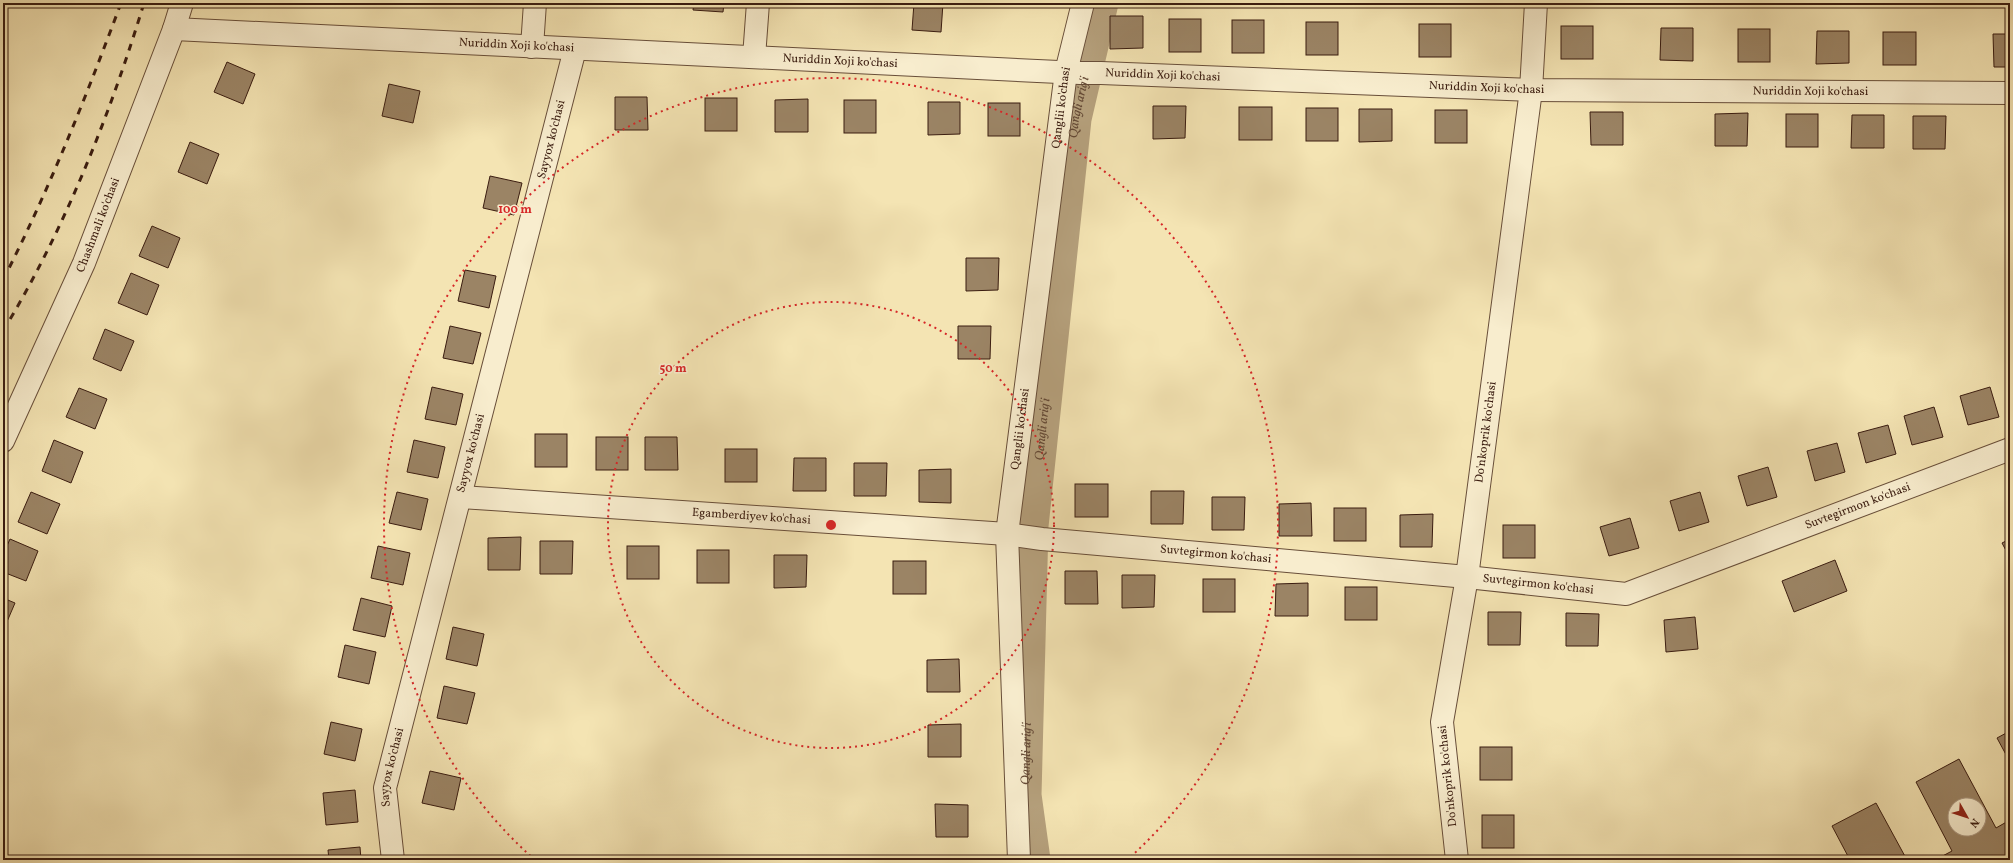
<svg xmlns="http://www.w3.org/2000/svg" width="2013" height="863" viewBox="0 0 2013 863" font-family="Vollkorn,serif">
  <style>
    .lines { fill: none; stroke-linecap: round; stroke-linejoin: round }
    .canal { stroke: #b5a07c; stroke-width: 31 }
    .building { fill: #9b8465; stroke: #3a1c10; fill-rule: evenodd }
    .minor-casing { stroke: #684e39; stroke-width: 24 }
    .minor { stroke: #f8edce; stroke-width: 22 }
    .rail { stroke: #3a1c10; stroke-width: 3; stroke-dasharray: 7 7; stroke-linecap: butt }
    .ring { fill: none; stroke: #d62828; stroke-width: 2; stroke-dasharray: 2 4 }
    .labels { text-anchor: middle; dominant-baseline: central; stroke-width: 3; stroke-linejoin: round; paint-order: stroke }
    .street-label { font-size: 12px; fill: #3a1c10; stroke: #f8edce }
    .water-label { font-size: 13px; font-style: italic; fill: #654a36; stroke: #f8edce }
    .centre { fill: #d62828; stroke: #f8edce; stroke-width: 2 }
    .ring-label { font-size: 12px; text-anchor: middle; font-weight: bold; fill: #d62828; stroke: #f8edce; stroke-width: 3; stroke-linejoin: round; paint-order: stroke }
  </style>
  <rect width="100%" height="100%" fill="#f4e4b3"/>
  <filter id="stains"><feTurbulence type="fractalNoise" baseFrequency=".005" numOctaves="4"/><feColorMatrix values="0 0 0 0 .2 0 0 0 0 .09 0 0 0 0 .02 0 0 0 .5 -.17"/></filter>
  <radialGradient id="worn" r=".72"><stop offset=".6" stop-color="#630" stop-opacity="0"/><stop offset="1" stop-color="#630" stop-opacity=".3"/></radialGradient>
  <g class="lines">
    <path class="canal" id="s1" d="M1035,860L1026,795L1033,526L1076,119L1103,3"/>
  </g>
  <g class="building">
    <polygon points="694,3 724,3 723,12 693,10"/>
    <polygon points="914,3 943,3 941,32 912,30"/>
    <polygon points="1110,16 1143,16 1143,48 1110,49"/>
    <rect x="1169" y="19" width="32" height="33"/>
    <rect x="1232" y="20" width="32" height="33"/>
    <rect x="1306" y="22" width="32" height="33"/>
    <rect x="1419" y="24" width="32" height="33"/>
    <rect x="1561" y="26" width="32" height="33"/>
    <polygon points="1661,28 1693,28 1693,61 1660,60"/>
    <rect x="1738" y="29" width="32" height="33"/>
    <polygon points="1817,31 1849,31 1849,63 1816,64"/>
    <rect x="1883" y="32" width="33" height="33"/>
    <polygon points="1993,34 2010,34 2010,67 1994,67"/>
    <polygon points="227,62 255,74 243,104 214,92"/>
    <polygon points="389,84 420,91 413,123 382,116"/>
    <polygon points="615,97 647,97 648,130 615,130"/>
    <rect x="705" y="98" width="32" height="33"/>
    <polygon points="808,99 808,132 775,132 775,100"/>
    <rect x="844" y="100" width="32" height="33"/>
    <polygon points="928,102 960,102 960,134 928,135"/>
    <rect x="988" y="103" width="32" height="33"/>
    <polygon points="1153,106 1186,106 1185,138 1153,139"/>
    <rect x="1239" y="107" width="33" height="33"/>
    <rect x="1306" y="108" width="32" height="33"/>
    <polygon points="1359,109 1392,109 1392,141 1359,142"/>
    <rect x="1435" y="110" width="32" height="33"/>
    <polygon points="1590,112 1623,112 1623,145 1591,145"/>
    <polygon points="1748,113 1747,146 1715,146 1715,114"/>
    <rect x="1786" y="114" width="32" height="33"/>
    <polygon points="1852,115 1884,115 1884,148 1851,148"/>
    <polygon points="1913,116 1946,116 1945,149 1913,149"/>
    <polygon points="190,142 219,154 207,184 178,172"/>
    <polygon points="490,176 522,183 514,215 483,208"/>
    <polygon points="152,226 180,238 168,268 139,256"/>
    <polygon points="966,258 999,258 998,290 966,291"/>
    <polygon points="465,270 496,276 489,308 458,301"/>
    <polygon points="131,273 159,285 147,315 118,303"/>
    <polygon points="450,326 481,333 473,364 443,358"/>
    <polygon points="958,326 991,326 990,359 958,359"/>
    <polygon points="105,329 134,341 121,371 93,359"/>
    <polygon points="432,387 463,394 456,425 425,419"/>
    <polygon points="1990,387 1999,417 1968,425 1960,396"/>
    <polygon points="79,388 107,399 95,429 66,417"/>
    <polygon points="1934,407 1943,437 1912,445 1904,416"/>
    <polygon points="1888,425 1896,454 1866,463 1858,433"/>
    <rect x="535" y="434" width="32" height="33"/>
    <rect x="596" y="437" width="32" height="33"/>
    <polygon points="645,437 677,437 678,470 645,470"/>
    <polygon points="54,440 83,452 71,483 42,471"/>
    <polygon points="414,440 445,447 438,478 407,472"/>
    <polygon points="1837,443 1845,472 1815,481 1807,451"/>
    <rect x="725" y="449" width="32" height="33"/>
    <polygon points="794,458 826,458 826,491 793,491"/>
    <polygon points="854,463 887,463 886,496 854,496"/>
    <polygon points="1768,467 1777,497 1747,506 1738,476"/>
    <polygon points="951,469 951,503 919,502 919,470"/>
    <rect x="1075" y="484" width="33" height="33"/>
    <polygon points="1151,491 1184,491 1183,524 1151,524"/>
    <polygon points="31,492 60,504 47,534 18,522"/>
    <polygon points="397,492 428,499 421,530 389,523"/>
    <polygon points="1700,492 1709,522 1679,531 1670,501"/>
    <polygon points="1212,497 1245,497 1244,530 1212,530"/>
    <polygon points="1311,503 1312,536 1279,536 1279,504"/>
    <rect x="1334" y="508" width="32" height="33"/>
    <polygon points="1433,514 1432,547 1400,547 1400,515"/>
    <polygon points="1630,518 1639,548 1609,556 1600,527"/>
    <rect x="1503" y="525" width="32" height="33"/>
    <polygon points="521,537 520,570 488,570 488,538"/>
    <polygon points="10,539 38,551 26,581 3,572 3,555"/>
    <polygon points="2010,539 2010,558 2002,543"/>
    <polygon points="540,541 573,541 572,574 540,574"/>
    <polygon points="378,546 410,553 403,585 371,578"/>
    <rect x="627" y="546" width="32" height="33"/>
    <rect x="697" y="550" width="32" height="33"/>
    <polygon points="774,555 807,555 806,587 774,588"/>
    <polygon points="1835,560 1847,591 1794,612 1782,581"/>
    <rect x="893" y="561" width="33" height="33"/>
    <polygon points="1065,571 1097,571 1098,604 1065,604"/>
    <polygon points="1122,575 1155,575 1154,607 1122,608"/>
    <rect x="1203" y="579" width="32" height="33"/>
    <polygon points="1308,583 1308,616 1275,616 1276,584"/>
    <rect x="1345" y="587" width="32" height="33"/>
    <polygon points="3,598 15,603 3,631"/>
    <polygon points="361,598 392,606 385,637 353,630"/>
    <polygon points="1488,612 1521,612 1520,645 1488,645"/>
    <polygon points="1566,613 1599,614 1598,646 1566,646"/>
    <polygon points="1695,617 1698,649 1666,652 1664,620"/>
    <polygon points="453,627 484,634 477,666 446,659"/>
    <polygon points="345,645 376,652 369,684 338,677"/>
    <polygon points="959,659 960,692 927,692 927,660"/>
    <polygon points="444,686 475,693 467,724 437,718"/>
    <polygon points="331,722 362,729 355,761 324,754"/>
    <polygon points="961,724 961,757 928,757 928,725"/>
    <polygon points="2010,731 2010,762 1997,738"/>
    <rect x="1480" y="747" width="32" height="33"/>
    <path d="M1959,759L1996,828L2010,820V860H1935L1952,851L1916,782ZM1955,805H1979V829H1955Z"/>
    <polygon points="430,771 461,778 454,810 422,803"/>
    <polygon points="355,790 358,822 326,825 323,793"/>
    <polygon points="1876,803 1907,860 1850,860 1832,826"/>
    <polygon points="935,804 968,805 968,837 936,837"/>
    <rect x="1482" y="815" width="32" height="33"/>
    <polygon points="360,847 361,860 329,860 328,850"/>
    <polygon points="453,857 454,860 422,860"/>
  </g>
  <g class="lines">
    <g class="minor-casing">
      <g id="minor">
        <path id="s2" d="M174,29L1080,73H1101L1531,90L2010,93"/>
        <polyline points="532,47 535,3"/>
        <polyline points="754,57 758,3"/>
        <path id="s3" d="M3,441L84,263L174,29L182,3"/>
        <path id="s4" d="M461,497L1007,534L1042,539L1467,577L1626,594L2010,449"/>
        <path id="s5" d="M393,860L385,788L575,49"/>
        <path id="s6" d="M1019,860L1007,534L1066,72L1083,3"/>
        <path id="s7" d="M1457,860L1442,722L1467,577L1531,90L1536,3"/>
      </g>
    </g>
    <use href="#minor" class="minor"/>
    <g class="rail">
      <path d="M3,280C49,190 86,97 121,3"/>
      <path d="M3,331C64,231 110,115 144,3"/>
    </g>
  </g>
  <g class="ring">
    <circle cx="831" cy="525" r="223"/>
    <path d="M535 860A447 447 0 1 1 1127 860"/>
  </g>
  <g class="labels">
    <g class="street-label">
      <text stroke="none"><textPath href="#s2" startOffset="343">Nuriddin Xoji ko'chasi</textPath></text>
      <text stroke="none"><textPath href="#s2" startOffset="667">Nuriddin Xoji ko'chasi</textPath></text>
      <text stroke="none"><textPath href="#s2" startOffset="990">Nuriddin Xoji ko'chasi</textPath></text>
      <text stroke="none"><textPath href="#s2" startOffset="1314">Nuriddin Xoji ko'chasi</textPath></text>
      <text stroke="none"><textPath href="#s2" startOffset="1638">Nuriddin Xoji ko'chasi</textPath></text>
      <text stroke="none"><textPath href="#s6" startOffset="756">Qanglii ko'chasi</textPath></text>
      <text stroke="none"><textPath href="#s5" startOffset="742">Sayyox ko'chasi</textPath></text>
      <text stroke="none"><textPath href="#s3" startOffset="236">Chashmali ko'chasi</textPath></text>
      <text stroke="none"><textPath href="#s6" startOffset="432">Qanglii ko'chasi</textPath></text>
      <text stroke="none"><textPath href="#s7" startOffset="432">Do'nkoprik ko'chasi</textPath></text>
      <text stroke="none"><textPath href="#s5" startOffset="418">Sayyox ko'chasi</textPath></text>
      <text stroke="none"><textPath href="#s4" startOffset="1417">Suvtegirmon ko'chasi</textPath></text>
      <text stroke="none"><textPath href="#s4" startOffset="291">Egamberdiyev ko'chasi</textPath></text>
      <text stroke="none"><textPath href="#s4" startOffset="757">Suvtegirmon ko'chasi</textPath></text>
      <text stroke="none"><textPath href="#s4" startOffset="1081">Suvtegirmon ko'chasi</textPath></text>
      <text stroke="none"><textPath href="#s5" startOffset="94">Sayyox ko'chasi</textPath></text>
      <text transform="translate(1448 776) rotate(-96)">Do'nkoprik ko'chasi</text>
    </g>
    <g class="water-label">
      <text stroke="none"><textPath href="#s1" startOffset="756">Qangli arig'i</textPath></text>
      <text stroke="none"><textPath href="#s1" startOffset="432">Qangli arig'i</textPath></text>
      <text stroke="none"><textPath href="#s1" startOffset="107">Qangli arig'i</textPath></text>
    </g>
  </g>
  <circle cx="831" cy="525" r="6" class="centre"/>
  <g class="ring-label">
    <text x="515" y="213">100 m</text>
    <text x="673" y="372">50 m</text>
  </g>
  <rect width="2013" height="863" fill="none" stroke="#f4e4b3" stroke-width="16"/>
  <rect x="4" y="4" width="2005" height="855" fill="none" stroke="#3a1c10" stroke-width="2"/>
  <rect x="8" y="8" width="1997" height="847" fill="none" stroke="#3a1c10"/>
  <g transform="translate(1967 817) rotate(129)"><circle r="19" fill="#f8edce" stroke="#ac9982"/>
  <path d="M0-3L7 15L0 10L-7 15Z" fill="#8f2418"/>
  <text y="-6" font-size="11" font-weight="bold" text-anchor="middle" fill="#3a1c10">N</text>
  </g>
  <rect width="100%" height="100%" filter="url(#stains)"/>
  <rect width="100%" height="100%" fill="url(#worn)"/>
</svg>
